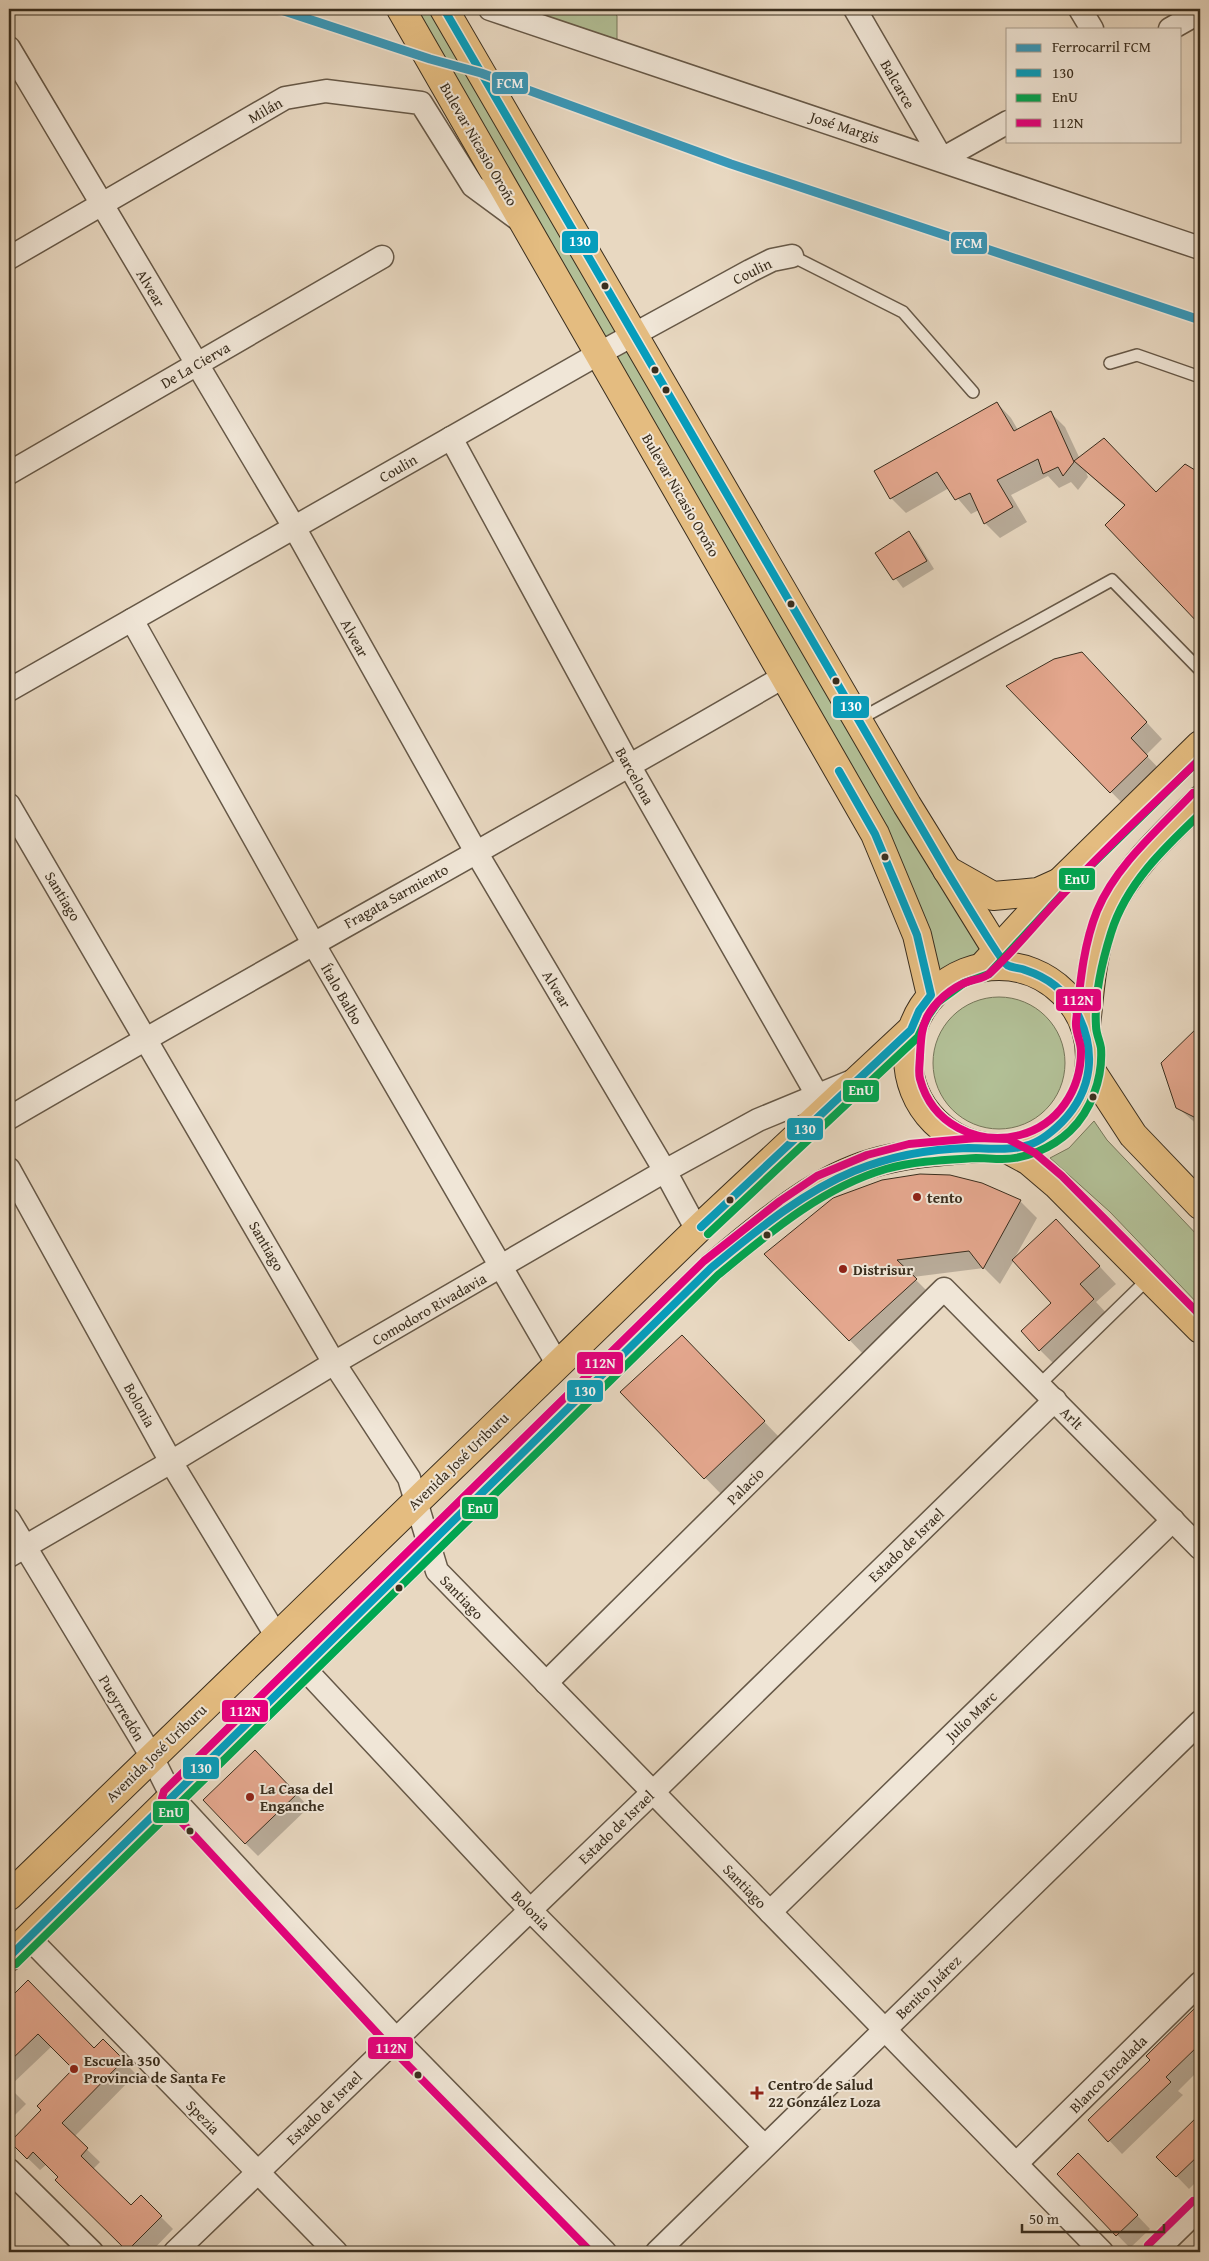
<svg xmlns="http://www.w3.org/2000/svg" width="1209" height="2261" viewBox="0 0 1209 2261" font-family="'Gentium Book Plus',serif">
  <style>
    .green { fill: #b2bf96; stroke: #76765a }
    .shadow { fill: #0003 }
    .building { fill: #e4a78e; stroke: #3a2e1e }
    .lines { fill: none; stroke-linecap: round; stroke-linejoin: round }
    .service-casing { stroke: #665847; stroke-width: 14 }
    .minor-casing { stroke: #665847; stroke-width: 25 }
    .primary-casing { stroke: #3a2e1e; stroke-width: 30 }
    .service { stroke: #f0e6d7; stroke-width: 11 }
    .minor { stroke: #f0e6d7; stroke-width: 22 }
    .primary { stroke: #e4bc80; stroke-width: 28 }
    .bus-1-casing { stroke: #f0e6d7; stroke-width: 11 }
    .bus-2-casing { stroke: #f0e6d7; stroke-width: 11 }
    .bus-3-casing { stroke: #f0e6d7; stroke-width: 11 }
    .bus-1 { stroke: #069dbc; stroke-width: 8 }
    .bus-2 { stroke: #00a651; stroke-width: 8 }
    .bus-3 { stroke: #e5007d; stroke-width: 8 }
    .rail-1-casing { stroke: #f0e6d7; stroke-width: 12 }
    .rail-1 { stroke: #3898b9; stroke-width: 9 }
    .bus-dot { fill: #3a2e1e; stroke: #f0e6d7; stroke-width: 2 }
    .poi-dot { fill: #8f2418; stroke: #f0e6d7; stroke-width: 2 }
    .labels { text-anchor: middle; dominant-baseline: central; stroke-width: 4; stroke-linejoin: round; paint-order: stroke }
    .street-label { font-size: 15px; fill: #3a2e1e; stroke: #f0e6d7 }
    .poi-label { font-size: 15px; font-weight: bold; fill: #3a2e1e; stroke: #f0e6d7; text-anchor: start }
    .line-badge { stroke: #f0e6d7; stroke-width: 2 }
    .badge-label { font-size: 14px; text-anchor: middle; font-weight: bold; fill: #fff }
  </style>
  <rect width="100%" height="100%" fill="#e8d8c1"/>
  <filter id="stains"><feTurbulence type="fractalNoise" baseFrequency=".004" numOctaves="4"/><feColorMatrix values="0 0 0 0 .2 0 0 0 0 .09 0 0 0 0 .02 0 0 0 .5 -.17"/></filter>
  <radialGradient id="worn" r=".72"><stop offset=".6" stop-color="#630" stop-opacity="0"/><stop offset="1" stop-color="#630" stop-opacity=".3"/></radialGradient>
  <g class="green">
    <polygon points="401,9 444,9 996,951 982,967 960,974 945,983 931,995 917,935"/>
    <polygon points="507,9 613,9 617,16 617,45"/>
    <circle cx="999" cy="1063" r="66"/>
    <polygon points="1094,1121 1107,1140 1200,1238 1200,1306 1110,1212 1050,1158 1069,1148"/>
  </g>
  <g class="shadow">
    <polygon points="997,403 1011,418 1018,430 1051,413 1065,427 1080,459 1156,493 1186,465 1200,474 1200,623 1106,525 1125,506 1086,472 1088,477 1078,490 1071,482 1059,488 1048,476 1011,495 1027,522 1000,538 985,523 979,510 971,514 949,488 906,513 891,498"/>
    <polygon points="909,533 917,541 934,569 903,588 877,554"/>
    <polygon points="1098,670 1162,739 1146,755 1163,773 1127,808 1008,687"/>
    <polygon points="1200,1027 1200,1127 1177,1107 1163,1063"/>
    <polygon points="1020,1201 1037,1218 1014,1259 1073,1238 1116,1284 1096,1302 1110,1317 1057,1367 1040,1350 1053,1303 1014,1260 1000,1284 984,1268 913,1277 933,1297 867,1358 766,1254"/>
    <polygon points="682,1337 781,1439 722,1495 622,1392"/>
    <polygon points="268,1764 309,1807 258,1856 245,1843"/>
    <polygon points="28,1982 94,2050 103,2041 136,2074 74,2137 100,2162 93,2169 131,2207 141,2197 173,2229 151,2252 130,2252 57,2180 60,2177 47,2164 40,2170 11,2142 43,2110 74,2069 52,2046 9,2087 26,2104 9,2121 9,2001"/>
    <polygon points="1200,2005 1200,2069 1178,2091 1183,2095 1122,2154 1090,2120 1152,2060 1148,2056"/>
    <polygon points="1200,2115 1200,2178 1189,2189 1158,2157"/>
    <polygon points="1091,2167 1150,2229 1130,2248 1058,2174"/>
  </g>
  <g class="building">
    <polygon points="997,402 1014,431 1051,411 1074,462 1063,476 1058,467 1043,474 1038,459 997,480 1013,507 984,524 970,493 955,500 937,472 890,499 874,471"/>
    <polygon points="1104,438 1156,492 1185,464 1200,473 1200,625 1105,525 1125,505 1074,461"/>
    <polygon points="909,531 927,561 893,580 875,553"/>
    <polygon points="1082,652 1147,722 1131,738 1148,756 1110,793 1006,686 1054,659"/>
    <polygon points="1200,1025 1200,1120 1176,1108 1161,1063"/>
    <polygon points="920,1174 950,1175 982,1183 1021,1200 983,1269 969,1251 897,1260 917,1279 849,1341 764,1254 833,1198 882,1180"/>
    <polygon points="1056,1219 1100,1266 1080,1284 1094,1299 1039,1351 1021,1331 1051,1303 1012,1260"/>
    <polygon points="682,1335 765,1421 704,1479 620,1392"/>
    <polygon points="255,1750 297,1794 245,1844 203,1800"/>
    <polygon points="28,1980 94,2048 103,2039 124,2060 62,2123 88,2148 81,2156 131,2205 141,2195 162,2216 127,2251 55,2180 58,2177 33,2152 27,2159 10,2142 41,2110 37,2106 73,2069 38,2034 9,2062 9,1999"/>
    <polygon points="1200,2003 1200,2044 1166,2077 1171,2082 1108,2142 1088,2120 1150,2060 1146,2056"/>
    <polygon points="1200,2114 1200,2154 1176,2177 1156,2157"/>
    <polygon points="1078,2153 1138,2215 1116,2236 1057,2174"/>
  </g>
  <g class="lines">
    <g class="service-casing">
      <g id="service">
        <polyline points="792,256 903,312 973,392"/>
        <polyline points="1110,363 1137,355 1200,377"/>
        <polyline points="858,720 1112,580 1200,670"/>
        <polyline points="1039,1385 1149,1278"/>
      </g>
    </g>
    <g class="minor-casing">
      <g id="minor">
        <polyline points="490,9 1200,248"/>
        <polyline points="855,9 942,159 1008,122"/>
        <polyline points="1080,9 1092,29"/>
        <polyline points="1170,29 1200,12"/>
        <polyline points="9,48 294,527 476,852 665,1171 697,1230"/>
        <polyline points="9,258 285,98 326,91 421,103 473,186 522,222"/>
        <polyline points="451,438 630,767 824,1107"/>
        <polyline points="9,473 382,257"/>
        <polyline points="132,620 313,943 558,1365"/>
        <polyline points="9,690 600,353 750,271 772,260 792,256"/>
        <polyline points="9,805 334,1363 409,1478 437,1571 1102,2252"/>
        <path d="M9,1118C266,968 528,826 785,676"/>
        <polyline points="9,1169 171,1462 277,1637"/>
        <polyline points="9,1520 152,1757 172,1797 396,2039 605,2252"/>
        <polyline points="9,1556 171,1462 334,1363 665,1171 758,1120 850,1082"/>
        <polyline points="304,1668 530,1910 764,2146"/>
        <polyline points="546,1683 944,1289 1200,1548"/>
        <polyline points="770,1912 1173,1520"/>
        <polyline points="29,1938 336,2252"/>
        <polyline points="1016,2164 1200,1983"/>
        <polyline points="9,2170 92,2252"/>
        <polyline points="175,2252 653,1792 1055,1400"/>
        <polyline points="657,2252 1200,1722"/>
        <polyline points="1155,2252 1200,2208"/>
      </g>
    </g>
    <g class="primary-casing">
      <g id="primary">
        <polyline points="401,9 875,834 917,935 931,995"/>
        <polyline points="444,9 907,805 1006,965"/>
        <polyline points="947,870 993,896 1038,892 1058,883"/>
        <polyline points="985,964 1061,881 1200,745"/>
        <circle cx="999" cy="1057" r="91"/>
        <path d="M1086,1026C1090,989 1092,950 1107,914C1126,870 1166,833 1200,800"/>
        <polyline points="1090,1069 1133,1135 1200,1205"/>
        <polyline points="1007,1149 1029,1161 1056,1184 1200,1329"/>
        <polyline points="9,1896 697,1230 911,1030"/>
        <path d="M9,1957L711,1268C760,1228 811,1181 873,1163C907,1153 943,1151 978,1148"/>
      </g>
    </g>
    <use href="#service" class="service"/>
    <use href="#minor" class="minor"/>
    <use href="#primary" class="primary"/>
    <g class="bus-1-casing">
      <g id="bus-1">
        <polyline points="701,1227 911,1030 919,1011 931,995 917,935 875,834 839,771"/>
        <path d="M9,1957L711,1268C755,1232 801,1193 854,1171C891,1156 929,1149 968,1148C987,1148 1007,1151 1025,1146C1039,1143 1052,1132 1062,1122C1093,1090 1097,1050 1076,1011C1064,990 1049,978 1025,970C1020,968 1012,968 1007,965C1001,962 954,883 946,870L444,9"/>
      </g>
    </g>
    <g class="bus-2-casing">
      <g id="bus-2">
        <polyline points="708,1234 918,1037 928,1016 938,1002 964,983 989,974 1068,888 1200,759"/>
        <path d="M16,1964L718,1275C768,1234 821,1188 886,1169C915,1161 945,1160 976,1158C984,1158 993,1159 1002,1159C1026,1159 1052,1148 1070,1131C1091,1111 1103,1078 1101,1048C1100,1041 1096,1034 1096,1026C1094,997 1102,962 1111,933C1126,884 1164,848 1200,814"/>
      </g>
    </g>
    <g class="bus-3-casing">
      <g id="bus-3">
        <path d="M1193,793C1159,829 1116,865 1097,911C1083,946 1080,985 1076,1022C1075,1032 1081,1041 1081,1051C1081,1090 1058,1125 1020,1135C977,1146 932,1124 920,1079C918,1072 920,1063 920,1055C921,1041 921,1029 927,1017C935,1002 951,988 967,982C975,979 984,979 990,973C1017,948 1041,917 1067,890C1109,844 1156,802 1200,759"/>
        <polyline points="1148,2245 1193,2201"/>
        <polyline points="591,2252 389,2046 165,1804 162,1798 164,1791 704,1261 780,1201 817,1176 867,1155 909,1144 977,1138 1008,1139 1035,1153 1062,1176 1200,1315"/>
      </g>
    </g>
    <use href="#bus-1" class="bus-1"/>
    <use href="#bus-2" class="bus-2"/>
    <use href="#bus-3" class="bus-3"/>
    <g class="rail-1-casing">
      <polyline id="rail-1" points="278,9 430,59 481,73 731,164 1200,320"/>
    </g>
    <use href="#rail-1" class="rail-1"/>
  </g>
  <g class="bus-dot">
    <circle cx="605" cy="286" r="4.5"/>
    <circle cx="655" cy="370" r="4.5"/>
    <circle cx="666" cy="390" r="4.5"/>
    <circle cx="791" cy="604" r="4.5"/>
    <circle cx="836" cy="681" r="4.5"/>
    <circle cx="885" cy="857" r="4.5"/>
    <circle cx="1093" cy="1097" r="4.5"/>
    <circle cx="730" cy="1200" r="4.5"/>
    <circle cx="767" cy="1235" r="4.5"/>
    <circle cx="399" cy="1588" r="4.5"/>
    <circle cx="190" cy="1831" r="4.5"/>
    <circle cx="418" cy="2075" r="4.5"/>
  </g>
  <g class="poi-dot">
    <circle cx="917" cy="1197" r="5"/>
    <circle cx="843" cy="1269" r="5"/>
    <circle cx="250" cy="1797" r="5"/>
    <circle cx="74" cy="2069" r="5"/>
    <path d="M754.5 2085.5h5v5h5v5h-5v5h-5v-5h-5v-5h5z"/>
  </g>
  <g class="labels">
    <g class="street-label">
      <text transform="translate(898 84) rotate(60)">Balcarce</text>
      <text transform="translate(265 110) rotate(-30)">Milán</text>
      <text transform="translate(845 127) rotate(18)">José Margis</text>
      <text transform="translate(479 144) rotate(60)">Bulevar Nicasio Oroño</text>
      <text transform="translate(752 271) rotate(-26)">Coulin</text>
      <text transform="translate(151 288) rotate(59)">Alvear</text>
      <text transform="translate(195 365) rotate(-30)">De La Cierva</text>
      <text transform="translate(398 468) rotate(-30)">Coulin</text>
      <text transform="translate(681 495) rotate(60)">Bulevar Nicasio Oroño</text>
      <text transform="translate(355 638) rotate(61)">Alvear</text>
      <text transform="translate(635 776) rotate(61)">Barcelona</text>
      <text transform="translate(63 896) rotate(59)">Santiago</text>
      <text transform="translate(396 896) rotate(-29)">Fragata Sarmiento</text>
      <text transform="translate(557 989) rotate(59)">Alvear</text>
      <text transform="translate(342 994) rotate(60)">Ítalo Balbo</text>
      <text transform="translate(267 1246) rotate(60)">Santiago</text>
      <text transform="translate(429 1309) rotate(-30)">Comodoro Rivadavia</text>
      <text transform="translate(140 1405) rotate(61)">Bolonia</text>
      <text transform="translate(1072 1418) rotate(45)">Arlt</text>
      <text transform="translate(458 1461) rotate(-44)">Avenida José Uriburu</text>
      <text transform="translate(745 1486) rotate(-45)">Palacio</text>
      <text transform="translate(906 1545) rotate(-44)">Estado de Israel</text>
      <text transform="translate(462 1597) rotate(46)">Santiago</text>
      <text transform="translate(122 1708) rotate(59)">Pueyrredón</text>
      <text transform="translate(971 1716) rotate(-44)">Julio Marc</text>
      <text transform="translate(156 1753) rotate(-44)">Avenida José Uriburu</text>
      <text transform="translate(616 1827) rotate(-44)">Estado de Israel</text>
      <text transform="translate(745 1886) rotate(46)">Santiago</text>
      <text transform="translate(531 1910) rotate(46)">Bolonia</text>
      <text transform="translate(928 1987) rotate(-44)">Benito Juárez</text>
      <text transform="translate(1108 2074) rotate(-45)">Blanco Encalada</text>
      <text transform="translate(324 2108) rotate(-44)">Estado de Israel</text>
      <text transform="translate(203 2117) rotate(46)">Spezia</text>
    </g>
    <g class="poi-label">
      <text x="927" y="1197">tento</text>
      <text x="853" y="1269">Distrisur</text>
      <text x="260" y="1788">La Casa del<tspan x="260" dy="17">Enganche</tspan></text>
      <text x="84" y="2060">Escuela 350<tspan x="84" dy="17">Provincia de Santa Fe</tspan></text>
      <text x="768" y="2084">Centro de Salud<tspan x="768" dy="17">22 González Loza</tspan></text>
    </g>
  </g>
  <g class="line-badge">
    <rect x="491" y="71" width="38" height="24" rx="5" fill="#3898b9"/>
    <rect x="561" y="230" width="38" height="24" rx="5" fill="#069dbc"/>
    <rect x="950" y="231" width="38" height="24" rx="5" fill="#3898b9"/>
    <rect x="832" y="695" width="38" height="24" rx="5" fill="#069dbc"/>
    <rect x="1058" y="867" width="38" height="24" rx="5" fill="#00a651"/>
    <rect x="1055" y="988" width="47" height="24" rx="5" fill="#e5007d"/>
    <rect x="842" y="1079" width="38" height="24" rx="5" fill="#00a651"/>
    <rect x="786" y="1117" width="38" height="24" rx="5" fill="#069dbc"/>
    <rect x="576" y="1351" width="48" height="24" rx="5" fill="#e5007d"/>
    <rect x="566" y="1379" width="38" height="24" rx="5" fill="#069dbc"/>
    <rect x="461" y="1496" width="38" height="24" rx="5" fill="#00a651"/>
    <rect x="221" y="1699" width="48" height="24" rx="5" fill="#e5007d"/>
    <rect x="182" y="1756" width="38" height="24" rx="5" fill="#069dbc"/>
    <rect x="152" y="1800" width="38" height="24" rx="5" fill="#00a651"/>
    <rect x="367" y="2036" width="47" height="24" rx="5" fill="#e5007d"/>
  </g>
  <g class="badge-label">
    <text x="510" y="88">FCM</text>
    <text x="580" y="246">130</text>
    <text x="969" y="248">FCM</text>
    <text x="851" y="711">130</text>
    <text x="1077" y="884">EnU</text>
    <text x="1078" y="1005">112N</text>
    <text x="861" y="1095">EnU</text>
    <text x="805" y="1134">130</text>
    <text x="600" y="1368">112N</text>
    <text x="585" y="1396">130</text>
    <text x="480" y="1513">EnU</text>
    <text x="245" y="1716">112N</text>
    <text x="201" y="1773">130</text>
    <text x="171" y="1817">EnU</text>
    <text x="391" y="2053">112N</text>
  </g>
  <rect width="1209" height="2261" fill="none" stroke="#e8d8c1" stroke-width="30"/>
  <rect x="10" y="10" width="1189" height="2241" fill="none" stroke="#3a2e1e" stroke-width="2.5"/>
  <rect x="15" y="15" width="1179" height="2231" fill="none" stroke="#3a2e1e"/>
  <rect x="1006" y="28" width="175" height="115" fill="#f0e6d7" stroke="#a79c8d"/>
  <rect x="1016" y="44" width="25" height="8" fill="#3898b9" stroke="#a79c8d"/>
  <text x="1052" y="52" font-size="15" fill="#3a2e1e">Ferrocarril FCM</text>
  <rect x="1016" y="69" width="25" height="8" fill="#069dbc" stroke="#a79c8d"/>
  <text x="1052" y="78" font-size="15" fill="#3a2e1e">130</text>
  <rect x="1016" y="94" width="25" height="8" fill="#00a651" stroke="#a79c8d"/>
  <text x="1052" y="102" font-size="15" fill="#3a2e1e">EnU</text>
  <rect x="1016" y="119" width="25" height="8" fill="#e5007d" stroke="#a79c8d"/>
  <text x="1052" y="128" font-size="15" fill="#3a2e1e">112N</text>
  <path d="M1022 2224v8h142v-8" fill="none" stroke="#3a2e1e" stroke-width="2.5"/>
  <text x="1029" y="2224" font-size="15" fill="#3a2e1e" stroke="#f0e6d7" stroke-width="4" paint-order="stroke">50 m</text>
  <rect width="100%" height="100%" filter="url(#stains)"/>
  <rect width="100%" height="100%" fill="url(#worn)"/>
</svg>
